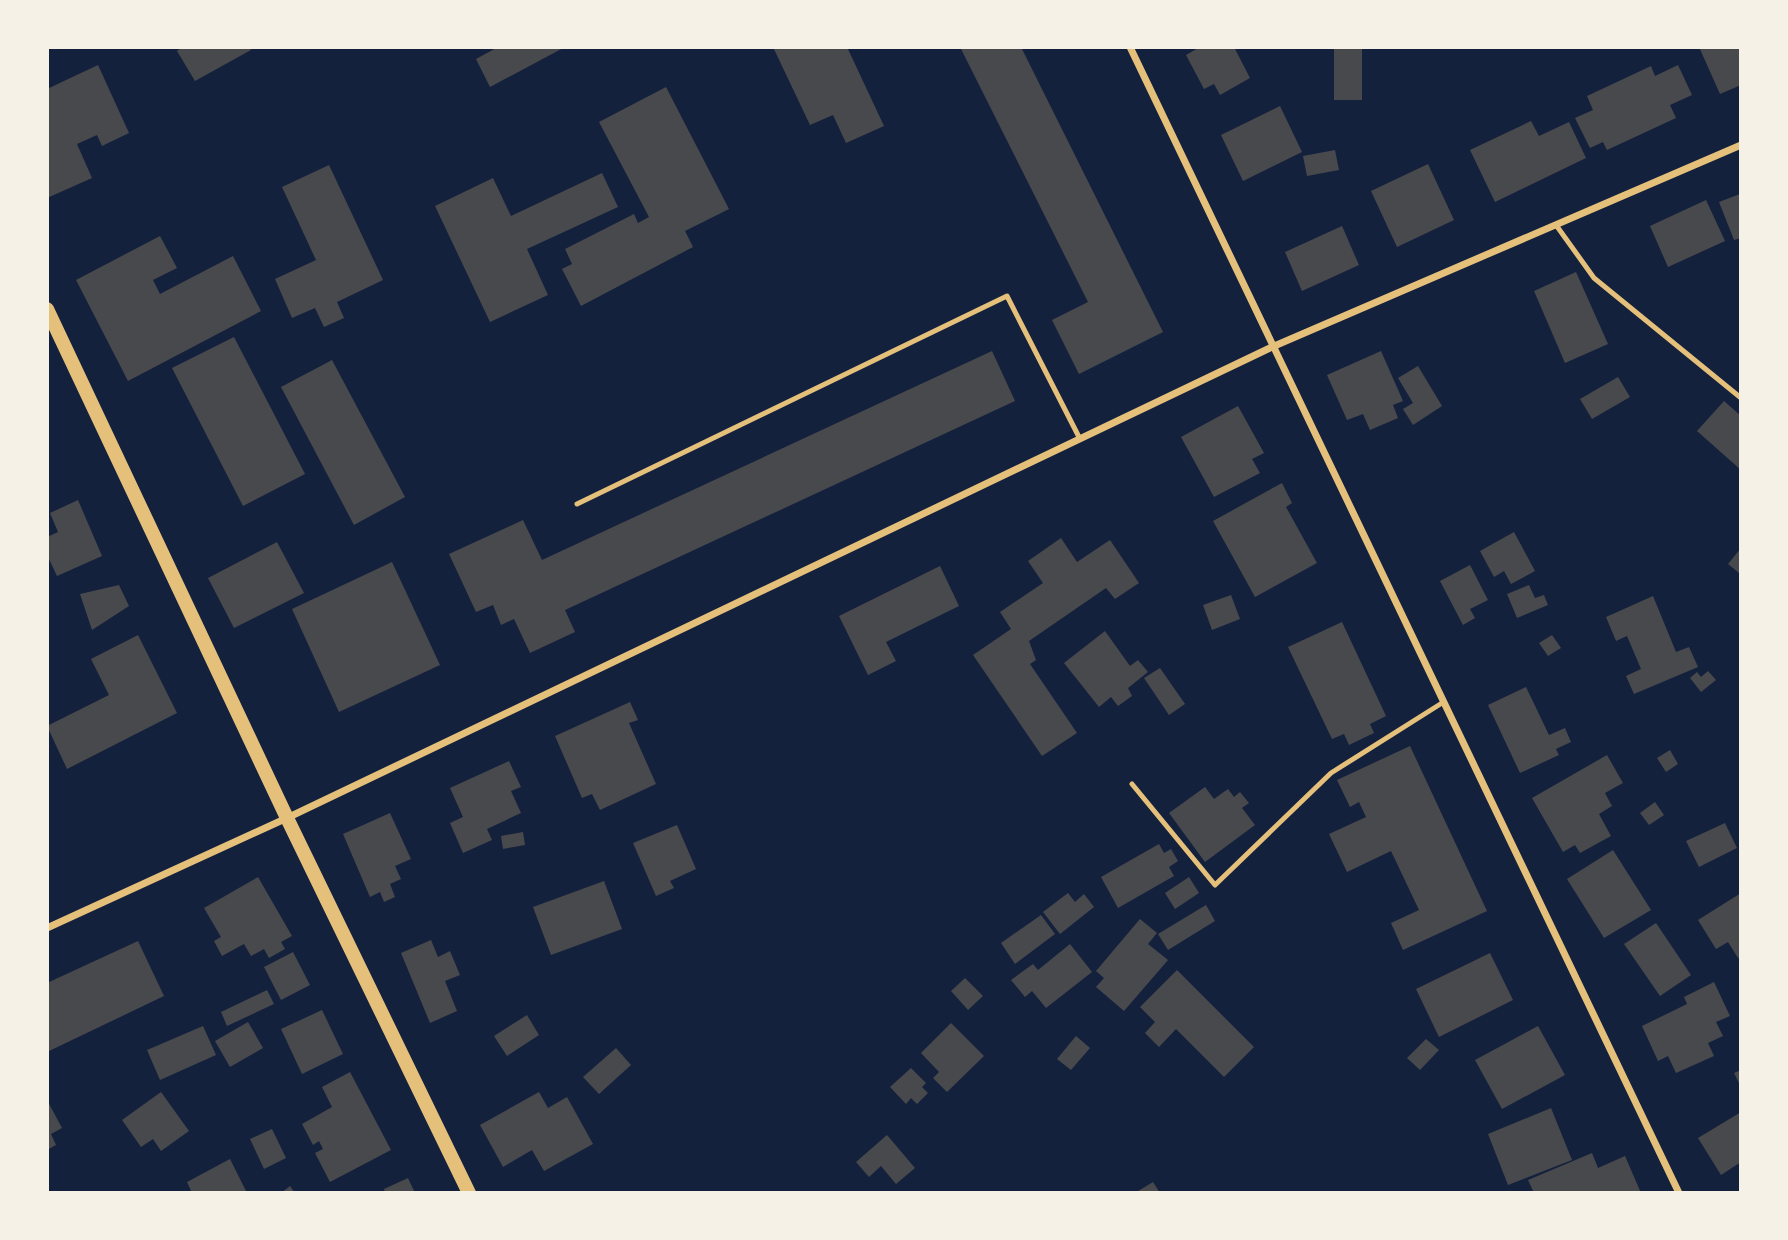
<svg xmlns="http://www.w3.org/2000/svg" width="1788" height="1240" viewBox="0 0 1788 1240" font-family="'DejaVu Sans',sans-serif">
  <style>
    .building { fill: #48494c }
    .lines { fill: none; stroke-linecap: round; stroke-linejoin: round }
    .service { stroke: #e5c07b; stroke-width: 5 }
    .minor { stroke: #e5c07b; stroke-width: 7 }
    .secondary { stroke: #e5c07b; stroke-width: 14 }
  </style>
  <rect width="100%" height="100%" fill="#14213d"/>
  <g class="building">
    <polygon points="183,47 249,47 251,50 195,81 177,51"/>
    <polygon points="498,47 565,47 490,87 476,59"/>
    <polygon points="773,47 847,47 884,126 846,143 833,115 810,125"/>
    <polygon points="964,47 1021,47 1163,332 1079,374 1052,320 1088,302 961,49"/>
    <polygon points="1200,47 1234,47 1250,78 1220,95 1214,84 1204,89 1186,55"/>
    <polygon points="1334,47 1362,48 1362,100 1334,100"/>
    <polygon points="1699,47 1741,47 1741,85 1720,94"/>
    <polygon points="98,65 129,133 102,146 97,135 77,144 92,178 47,198 47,89"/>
    <polygon points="1678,65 1692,95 1670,105 1676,118 1607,150 1603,142 1590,148 1575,118 1593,110 1587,96 1651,66 1655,76"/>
    <polygon points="666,87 729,209 685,231 693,247 581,306 562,269 572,264 565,249 634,214 638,223 649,217 599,122"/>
    <polygon points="1280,106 1302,152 1243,181 1221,135"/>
    <polygon points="1531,121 1539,136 1569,122 1586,158 1495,202 1470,150"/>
    <polygon points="1335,150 1339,170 1307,176 1303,156"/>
    <polygon points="1428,164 1454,220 1397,247 1371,191"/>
    <polygon points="329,165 383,280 337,302 344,318 324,327 315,308 292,318 275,279 316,260 282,187"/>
    <polygon points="602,173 618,207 527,249 548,295 490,322 435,206 493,178 511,216"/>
    <polygon points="1740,194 1741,238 1734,240 1719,202"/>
    <polygon points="1706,200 1725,241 1668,267 1650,226"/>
    <polygon points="1342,226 1359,265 1302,291 1285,252"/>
    <polygon points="160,236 177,268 153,280 160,294 233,256 261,311 128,381 76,280"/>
    <polygon points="1576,272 1608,344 1565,363 1534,291"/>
    <polygon points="234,337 305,474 243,506 172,368"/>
    <polygon points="992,351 1015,401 565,610 575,632 530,653 514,619 501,625 493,605 476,612 449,554 523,520 542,560"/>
    <polygon points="1381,351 1403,401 1393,405 1398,418 1370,430 1363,414 1347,420 1327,375"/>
    <polygon points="332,360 405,497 354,525 281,387"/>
    <polygon points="1418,366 1442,406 1413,425 1403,409 1413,403 1398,378"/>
    <polygon points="1618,377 1630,397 1592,419 1580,399"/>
    <polygon points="1724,401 1741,416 1741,470 1697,431"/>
    <polygon points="1238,406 1264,453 1252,459 1260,473 1214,497 1181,437"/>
    <polygon points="1282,483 1292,503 1286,507 1317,563 1255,597 1213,521"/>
    <polygon points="78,500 102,556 57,576 47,555 47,537 58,532 50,513"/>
    <polygon points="1514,532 1535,571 1511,584 1504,571 1494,577 1480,551"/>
    <polygon points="1061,538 1077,562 1110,540 1139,583 1115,599 1106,588 1029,641 1036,660 1030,664 1077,733 1042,756 973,655 1011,629 1000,612 1043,583 1028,561"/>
    <polygon points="277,542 304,593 234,628 208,578"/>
    <polygon points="1741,548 1741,570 1739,573 1728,564"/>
    <polygon points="392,562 440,665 339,712 292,609"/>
    <polygon points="1470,565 1488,600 1470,609 1475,618 1463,625 1440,581"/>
    <polygon points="940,566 959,606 886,642 896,661 868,675 839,616"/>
    <polygon points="119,585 129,606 92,630 80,594"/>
    <polygon points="1529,585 1535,598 1544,595 1548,605 1517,618 1507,594"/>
    <polygon points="1231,595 1240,619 1212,630 1203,605"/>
    <polygon points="1653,596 1676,652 1689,647 1698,667 1634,694 1626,676 1641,669 1627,636 1616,641 1606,617"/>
    <polygon points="1342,622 1386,716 1370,724 1374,733 1349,745 1344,734 1332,739 1288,647"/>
    <polygon points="1105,631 1130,666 1138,660 1148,672 1128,688 1132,696 1118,706 1111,697 1099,707 1064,663"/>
    <polygon points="138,635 177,713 67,769 47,726 109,695 91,659"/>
    <polygon points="1552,635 1561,648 1548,656 1539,643"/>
    <polygon points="1160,668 1185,704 1169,715 1144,678"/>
    <polygon points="1708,671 1716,680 1701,692 1690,678 1697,672 1701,677"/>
    <polygon points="1526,687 1549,735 1565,728 1571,742 1556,749 1559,755 1520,773 1488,705"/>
    <polygon points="630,702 638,720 629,723 656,784 600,810 592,794 582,798 555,736"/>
    <polygon points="1410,746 1487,911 1403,950 1391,923 1419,910 1391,851 1347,872 1329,834 1366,817 1359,802 1350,807 1337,780"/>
    <polygon points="1670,750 1678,764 1666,772 1657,758"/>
    <polygon points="1607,755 1623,783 1605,793 1612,806 1599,814 1611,836 1580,853 1575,845 1563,852 1532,798"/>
    <polygon points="509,761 521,787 511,791 521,813 487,829 492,840 463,853 450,823 463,817 450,788"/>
    <polygon points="1205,787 1214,799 1228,789 1234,797 1240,792 1249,803 1242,808 1255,825 1205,862 1169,813"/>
    <polygon points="1655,802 1664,815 1649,825 1640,813"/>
    <polygon points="390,813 411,859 395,866 401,879 390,884 395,897 384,902 380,892 370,897 343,834"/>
    <polygon points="1725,823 1737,848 1699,867 1686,841"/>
    <polygon points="677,825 696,869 670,881 674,888 656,896 633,843"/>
    <polygon points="523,832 525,845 503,849 501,836"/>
    <polygon points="1159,844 1164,853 1171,849 1178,861 1169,867 1174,876 1118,908 1101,877"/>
    <polygon points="1613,850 1651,910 1604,938 1567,879"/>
    <polygon points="258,877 292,936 281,942 285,949 269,958 264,949 251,956 244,944 222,956 214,941 221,937 204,908"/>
    <polygon points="1189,877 1199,893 1175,909 1165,893"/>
    <polygon points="604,881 622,929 551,955 533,907"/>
    <polygon points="1068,893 1075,902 1084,894 1094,907 1060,934 1043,912"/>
    <polygon points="1741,893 1741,956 1738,958 1728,942 1716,949 1698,920"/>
    <polygon points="1206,905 1215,921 1168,950 1158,934"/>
    <polygon points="1041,915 1055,934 1015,964 1001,943"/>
    <polygon points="1140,919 1157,933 1148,944 1168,960 1124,1011 1096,987 1104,978 1096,971"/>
    <polygon points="1656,923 1691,975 1660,996 1624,944"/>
    <polygon points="431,940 438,957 450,951 460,975 445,981 457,1011 430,1023 401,953"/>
    <polygon points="138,941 164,996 47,1052 47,983"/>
    <polygon points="1070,944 1092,972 1046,1008 1032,991 1025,997 1011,980 1033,964 1038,970"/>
    <polygon points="293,952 310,985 281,1000 264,967"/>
    <polygon points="1490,953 1513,1000 1439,1037 1416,989"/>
    <polygon points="1177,970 1254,1047 1224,1077 1176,1029 1159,1047 1145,1033 1155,1022 1140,1007"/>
    <polygon points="965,978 983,996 968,1010 951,991"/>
    <polygon points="1714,982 1730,1016 1716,1022 1723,1036 1708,1043 1714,1056 1676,1073 1668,1056 1658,1061 1642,1026 1687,1004 1684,997"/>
    <polygon points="267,990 274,1004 227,1026 221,1012"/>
    <polygon points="322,1010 343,1054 302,1074 281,1029"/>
    <polygon points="527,1015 539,1035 507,1056 494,1036"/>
    <polygon points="248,1022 263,1048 230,1067 215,1041"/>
    <polygon points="951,1023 984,1056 947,1092 933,1078 939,1072 921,1053"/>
    <polygon points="203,1026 216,1055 160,1080 147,1050"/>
    <polygon points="1538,1026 1565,1075 1502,1109 1475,1060"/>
    <polygon points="1076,1036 1090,1048 1071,1070 1057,1059"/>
    <polygon points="1426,1039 1439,1050 1420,1070 1407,1058"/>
    <polygon points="616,1048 631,1065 599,1094 583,1077"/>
    <polygon points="911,1068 926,1083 922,1087 928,1093 917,1104 911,1098 906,1104 890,1087"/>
    <polygon points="1741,1070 1741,1087 1734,1073"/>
    <polygon points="350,1072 391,1150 330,1182 315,1153 323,1149 319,1141 313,1145 302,1124 332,1107 322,1087"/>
    <polygon points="161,1092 189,1131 161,1151 153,1139 141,1147 122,1120"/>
    <polygon points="539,1092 548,1108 567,1097 593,1144 544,1171 532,1150 503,1167 480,1125"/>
    <polygon points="47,1100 62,1128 51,1134 56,1145 47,1150"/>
    <polygon points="1551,1108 1572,1160 1508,1185 1488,1134"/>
    <polygon points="1741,1112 1741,1162 1721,1175 1698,1138"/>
    <polygon points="272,1129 286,1158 264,1169 250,1139"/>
    <polygon points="887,1135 915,1168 896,1184 881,1166 869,1177 856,1162"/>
    <polygon points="1592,1153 1598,1168 1625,1156 1641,1193 1534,1193 1528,1180"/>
    <polygon points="230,1159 247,1193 192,1193 187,1182"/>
    <polygon points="408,1178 415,1193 385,1193 384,1189"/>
    <polygon points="1153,1182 1160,1193 1135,1193"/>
    <polygon points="290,1186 295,1193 281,1193"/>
  </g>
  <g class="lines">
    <g class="service">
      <polyline points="1556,225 1594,278 1741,398"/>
      <polyline points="577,504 1007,296 1080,439"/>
      <polyline points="1132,784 1215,885 1331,773 1442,703"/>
    </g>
    <g class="minor">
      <polyline points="1130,47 1679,1193"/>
      <polyline points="47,928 287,818 1272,347 1741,145"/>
    </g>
    <polyline class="secondary" points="47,309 287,818 469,1193"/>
  </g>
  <rect width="1788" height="1240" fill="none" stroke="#f6f1e7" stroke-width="98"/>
</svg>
